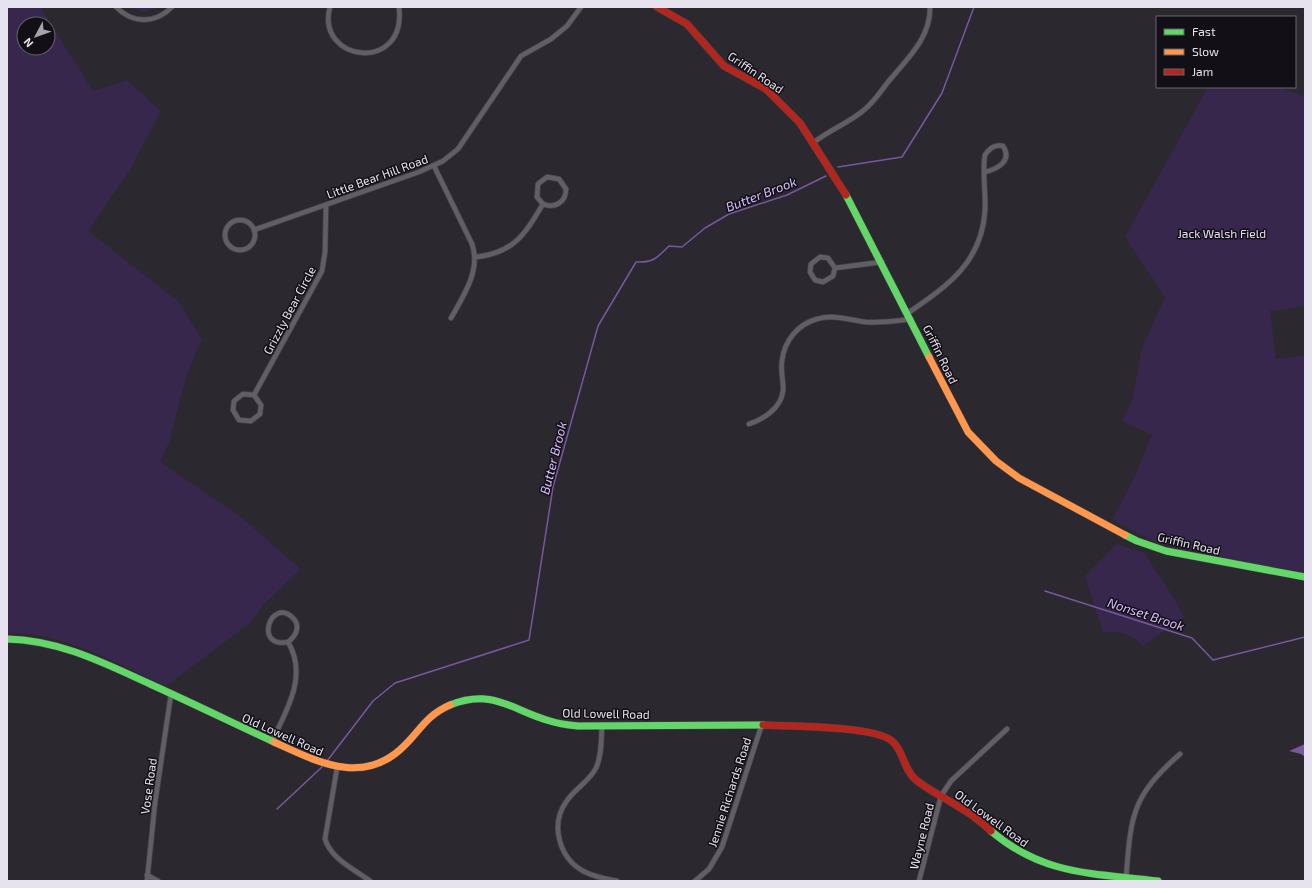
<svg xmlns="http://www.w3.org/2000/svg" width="1312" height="888" viewBox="0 0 1312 888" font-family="'Exo 2',sans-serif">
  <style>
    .green { fill: #38274d; fill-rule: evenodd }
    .water { fill: #77589f }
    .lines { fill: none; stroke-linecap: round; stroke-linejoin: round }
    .stream { stroke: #77589f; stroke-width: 1.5 }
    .street-casing { stroke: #46444b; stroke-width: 6 }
    .fast-casing { stroke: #46444b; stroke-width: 8 }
    .slow-casing { stroke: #46444b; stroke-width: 8 }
    .jam-casing { stroke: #46444b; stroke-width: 8 }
    .street { stroke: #615e66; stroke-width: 4.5 }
    .fast { stroke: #63d668; stroke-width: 7 }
    .slow { stroke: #ff974d; stroke-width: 7 }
    .jam { stroke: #b3261e; stroke-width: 7 }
    .labels { text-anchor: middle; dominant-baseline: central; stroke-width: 3; stroke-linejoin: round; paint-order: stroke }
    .street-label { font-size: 12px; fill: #e7e3ee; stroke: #120f16 }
    .park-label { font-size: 12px; fill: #e5ddf3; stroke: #120f16 }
    .water-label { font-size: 13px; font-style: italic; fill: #d7befe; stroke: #120f16 }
  </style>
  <rect width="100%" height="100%" fill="#2b2830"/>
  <g class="green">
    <path d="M7,7H40L93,91L127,80L161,111L131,168L88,231L179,302L202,340C185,372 179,405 170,439C168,447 163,455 160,462L237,514L301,569L264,604L251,622L166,686C115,663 64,632 7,633ZM24,24H48V48H24Z"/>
    <polygon points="128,7 160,7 144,12"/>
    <polygon points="1208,87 1280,87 1305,97 1305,306 1270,311 1276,359 1305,355 1305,572 1239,561 1157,543 1112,520 1132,482 1152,435 1122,421 1132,401 1142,348 1165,297 1125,237"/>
    <path d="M1117,544L1144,553L1174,598L1184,617L1143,646C1132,634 1118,630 1103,633L1085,576Z"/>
  </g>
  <polygon class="water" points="1305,744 1305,757 1301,754 1289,751"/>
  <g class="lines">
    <g class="stream">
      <polyline points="838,167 902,157 942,93 974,7"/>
      <polyline points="1045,591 1192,638 1213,660 1305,637"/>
      <path d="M327,761L373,701L395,683L529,640L553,487L598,326L636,262C653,263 657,258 669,246L682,247L705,228L729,214L787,195L826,176"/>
      <polyline points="277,809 322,767"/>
    </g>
    <g class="street-casing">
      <g id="street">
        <path d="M116,7C133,24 155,24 172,7"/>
        <path d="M330,7C315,62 407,74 399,7"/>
        <path d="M813,143C829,130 849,123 864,110C874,102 881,91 888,82C906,60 931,38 930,7"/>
        <path d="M434,166L472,244C481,270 464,295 451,318"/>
        <circle cx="240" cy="235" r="15"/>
        <polyline points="254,230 419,172 443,161 458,149 521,56 551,39 567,26 581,7"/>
        <path d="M476,257C514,253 525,234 543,204C555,209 566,202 566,189L559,179L547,177L538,184L537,197L543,204"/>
        <polyline points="835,268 828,258 820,257 811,264 810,272 815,280 823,282 833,276 835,268 882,262"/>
        <path d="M908,313C947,286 982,263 985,210C986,195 982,168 985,155C989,149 995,144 1003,146C1013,161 997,169 985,172"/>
        <polyline points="254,395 261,405 260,414 251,421 239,420 233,410 234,401 243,394 254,395 322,271 325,252 326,205"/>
        <path d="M749,424C764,419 781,408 783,391C784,381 780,371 782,361C784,341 798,324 817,319C833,314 849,320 866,322C881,323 896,321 911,319"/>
        <path d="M602,726C601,740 602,755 596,768C589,782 574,789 566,802C550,825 559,859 585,872C595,877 606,879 617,881"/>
        <path d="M272,741C287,710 308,675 288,642C253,649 271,596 293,618C301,626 296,636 288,642"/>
        <path d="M337,768L325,839C331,859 354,869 370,881"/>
        <polyline points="147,875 158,881"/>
        <path d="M1126,878C1131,816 1131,797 1180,754"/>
        <polyline points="147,881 155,803 171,694"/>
        <polyline points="695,881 709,869 722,847 762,724"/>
        <polyline points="919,881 941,796 951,781 1007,729"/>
      </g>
    </g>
    <g class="fast-casing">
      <g id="fast">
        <polyline points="846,195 929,357"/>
        <polyline points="1125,535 1137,541 1166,551 1305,577"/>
        <path d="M7,639C59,640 104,663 150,684C192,703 233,723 274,742"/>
        <path d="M450,705C494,688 511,710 550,721C559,724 568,725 578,726L763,725"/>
        <path d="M991,831C1044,876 1094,873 1158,881"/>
      </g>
    </g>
    <g class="slow-casing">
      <g id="slow">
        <polyline points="929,357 968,432 996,461 1019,478 1125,535"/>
        <path d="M274,742C318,762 364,787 405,745C421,729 427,715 450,705"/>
      </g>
    </g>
    <g class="jam-casing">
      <g id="jam">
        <polyline points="657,7 687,24 724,66 766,89 800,123 846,195"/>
        <path d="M763,725C789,726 875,726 892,741C904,751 903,769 916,780C930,791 947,799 962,809C973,815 982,823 991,831"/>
      </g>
    </g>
    <use href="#street" class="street"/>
    <use href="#fast" class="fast"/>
    <use href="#slow" class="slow"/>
    <use href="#jam" class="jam"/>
  </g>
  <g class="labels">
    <g class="street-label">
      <text transform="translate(756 72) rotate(34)">Griffin Road</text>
      <text transform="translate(377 176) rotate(-20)">Little Bear Hill Road</text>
      <text transform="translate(289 310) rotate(-62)">Grizzly Bear Circle</text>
      <text transform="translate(941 354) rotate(64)">Griffin Road</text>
      <text transform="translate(1189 543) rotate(13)">Griffin Road</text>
      <text transform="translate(606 713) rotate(1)">Old Lowell Road</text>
      <text transform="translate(283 734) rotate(24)">Old Lowell Road</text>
      <text transform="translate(148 786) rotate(-82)">Vose Road</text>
      <text transform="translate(729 792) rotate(-72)">Jennie Richards Road</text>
      <text transform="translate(992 818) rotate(36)">Old Lowell Road</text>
      <text transform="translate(921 836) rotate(-76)">Wayne Road</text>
    </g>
    <g class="park-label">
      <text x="1222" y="233">Jack Walsh Field</text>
    </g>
    <g class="water-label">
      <text transform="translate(761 194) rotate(-21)">Butter Brook</text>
      <text transform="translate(553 458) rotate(-76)">Butter Brook</text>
      <text transform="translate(1146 614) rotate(18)">Nonset Brook</text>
    </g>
  </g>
  <rect width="1312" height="888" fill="none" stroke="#e7e3ee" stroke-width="16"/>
  <rect x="1156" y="16" width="140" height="72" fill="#120f16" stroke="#67646c"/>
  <rect x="1164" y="29" width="20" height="6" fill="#63d668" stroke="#67646c"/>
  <text x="1192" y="36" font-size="12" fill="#e7e3ee">Fast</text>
  <rect x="1164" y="49" width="20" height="6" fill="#ff974d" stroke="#67646c"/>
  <text x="1192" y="56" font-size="12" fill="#e7e3ee">Slow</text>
  <rect x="1164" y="69" width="20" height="6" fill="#b3261e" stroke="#67646c"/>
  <text x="1192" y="76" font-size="12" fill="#e7e3ee">Jam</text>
  <g transform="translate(36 36) rotate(229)"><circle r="19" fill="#120f16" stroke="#67646c"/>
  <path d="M0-3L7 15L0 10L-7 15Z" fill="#a5a2ac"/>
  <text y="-6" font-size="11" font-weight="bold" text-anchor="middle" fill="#e7e3ee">N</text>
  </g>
</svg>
